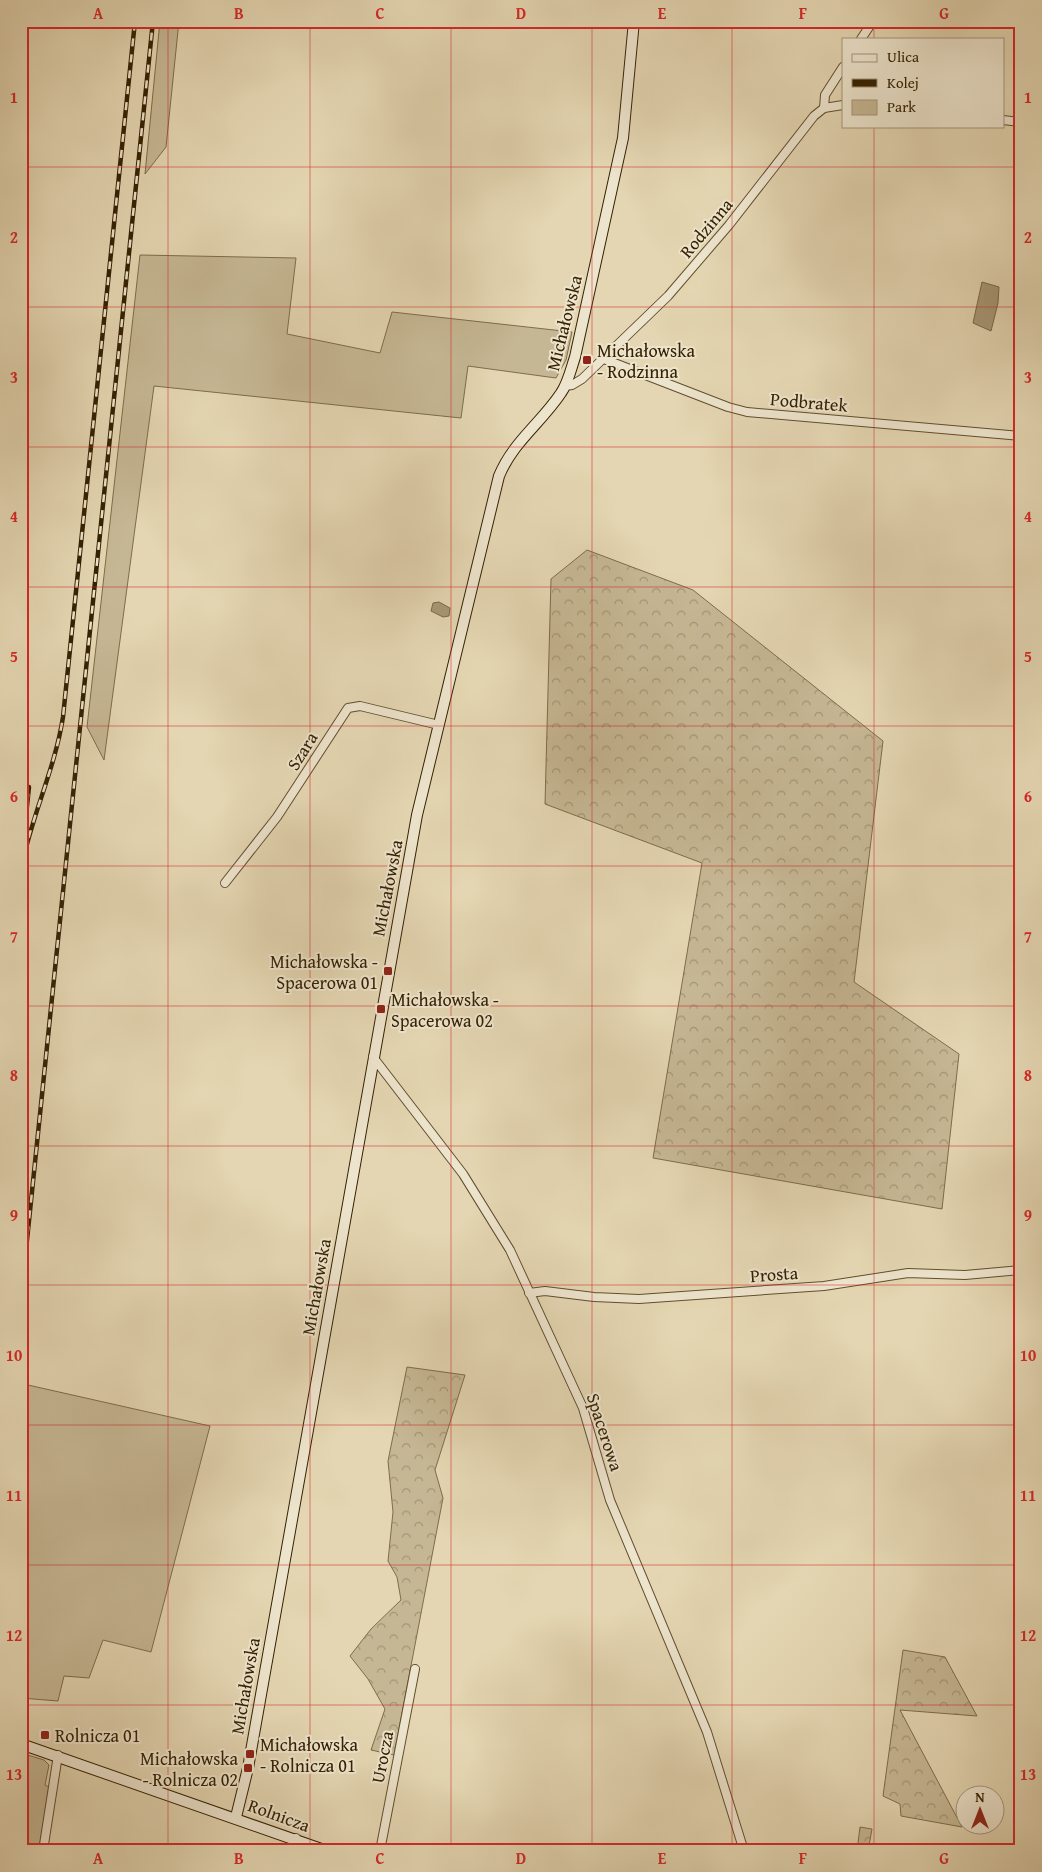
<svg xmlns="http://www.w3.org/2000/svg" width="1042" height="1872" viewBox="0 0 1042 1872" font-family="'Gentium Book Plus',serif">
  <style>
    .green { fill: #c6b794; stroke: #7e6c4a }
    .forest { fill: url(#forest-crowns); stroke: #7e6c4a }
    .water { fill: #a89876; stroke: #7a6847 }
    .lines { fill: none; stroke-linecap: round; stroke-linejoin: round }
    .street-casing { stroke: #614e2d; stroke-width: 10 }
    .secondary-casing { stroke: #352101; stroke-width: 12 }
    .street { stroke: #ede4cd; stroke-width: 8 }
    .secondary { stroke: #ede4cd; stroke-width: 10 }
    .rail-casing { stroke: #352101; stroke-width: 4.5 }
    .rail { stroke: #ede4cd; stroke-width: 2.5; stroke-dasharray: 8; stroke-linecap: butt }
    .grid { fill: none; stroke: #d62828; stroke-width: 1; stroke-opacity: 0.55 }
    .poi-dot { fill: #8f2418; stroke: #ede4cd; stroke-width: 2 }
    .labels { text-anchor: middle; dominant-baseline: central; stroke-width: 4; stroke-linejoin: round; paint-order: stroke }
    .street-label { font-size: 18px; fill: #352101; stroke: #ede4cd }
    .poi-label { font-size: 18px; fill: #352101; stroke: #ede4cd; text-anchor: start }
    .neatline { fill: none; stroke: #d62828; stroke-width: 2 }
    .grid-label { font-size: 16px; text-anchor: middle; font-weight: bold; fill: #d62828 }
  </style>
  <defs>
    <pattern id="forest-crowns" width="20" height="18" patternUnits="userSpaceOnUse" patternTransform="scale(1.25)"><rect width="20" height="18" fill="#c6b794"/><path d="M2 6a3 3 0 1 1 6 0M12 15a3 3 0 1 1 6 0" fill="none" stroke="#a29476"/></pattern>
  </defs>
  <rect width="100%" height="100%" fill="#e4d6b2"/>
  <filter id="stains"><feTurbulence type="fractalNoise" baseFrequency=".004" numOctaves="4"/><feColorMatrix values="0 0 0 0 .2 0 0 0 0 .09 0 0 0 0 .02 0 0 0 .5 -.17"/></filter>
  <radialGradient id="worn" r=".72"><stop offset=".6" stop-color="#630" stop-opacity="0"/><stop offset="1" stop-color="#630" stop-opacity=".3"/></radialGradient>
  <g class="green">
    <polygon points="160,21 179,21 166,147 145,174"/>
    <polygon points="140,255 296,258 287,334 380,353 392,312 572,332 566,360 556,378 468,366 461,418 154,386 104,760 87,727"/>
    <polygon points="28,1385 210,1426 151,1652 103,1640 89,1678 64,1676 58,1701 21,1698 21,1445"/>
    <polygon points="21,1753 44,1760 49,1765 45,1785 49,1787 39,1851 21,1851"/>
  </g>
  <g class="forest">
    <polygon points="587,550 693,590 883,741 854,982 959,1054 942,1209 653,1158 702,863 545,804 551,579"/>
    <polygon points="407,1367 465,1375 435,1470 443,1498 394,1755 371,1750 385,1709 368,1679 350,1656 371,1629 401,1600 397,1577 388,1561 393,1512 388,1461"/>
    <polygon points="903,1650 945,1657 977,1716 900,1710 962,1827 901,1816 900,1804 883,1796"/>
    <polygon points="860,1827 872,1829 868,1851 857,1851"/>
  </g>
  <g class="water">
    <polygon points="982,282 999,287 998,303 991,331 973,323"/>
    <polygon points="439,602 450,608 449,616 443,617 431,611 433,603"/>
  </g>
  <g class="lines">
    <g class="street-casing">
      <g id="street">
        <polyline points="861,39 873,21"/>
        <polyline points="824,108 825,95 843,67"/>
        <polyline points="1003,120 1021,122"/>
        <polyline points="604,359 728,407 747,412 1021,436"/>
        <polyline points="565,386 572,385 582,379 668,296 729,225 814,116 824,108 843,105"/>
        <polyline points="225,883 277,817 348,708 360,706 439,725"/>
        <polyline points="373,1057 463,1174 510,1250 583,1408 610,1500 707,1732 744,1851"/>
        <polyline points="529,1293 545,1291 594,1297 639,1299 824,1286 908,1273 965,1275 1021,1270"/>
        <polyline points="43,1851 58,1755"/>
        <polyline points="293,1851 296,1838"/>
        <polyline points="380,1851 415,1669"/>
      </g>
    </g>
    <g class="secondary-casing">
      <g id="secondary">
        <polyline points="21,1744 327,1851"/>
        <path d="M236,1817L248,1768L417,815L499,476C513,442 541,423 561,393C568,383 571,369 575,357L623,138L634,21"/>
      </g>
    </g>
    <use href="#street" class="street"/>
    <use href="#secondary" class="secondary"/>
    <g class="rail-casing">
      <g id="rail">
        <polyline points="24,834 29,787"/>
        <path d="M21,869C31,817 55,769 63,717L135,21"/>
        <polyline points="21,1298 153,21"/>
      </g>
    </g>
    <use href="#rail" class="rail"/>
  </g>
  <path class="grid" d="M168,21V1851M310,21V1851M451,21V1851M592,21V1851M732,21V1851M874,21V39M874,126V1851M21,167H1021M21,307H1021M21,447H1021M21,587H1021M21,726H1021M21,866H1021M21,1006H1021M21,1146H1021M21,1285H1021M21,1425H1021M21,1565H1021M21,1705H1021"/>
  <g class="poi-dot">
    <rect x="582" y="355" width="10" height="10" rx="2.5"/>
    <rect x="383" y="966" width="10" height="10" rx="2.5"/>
    <rect x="376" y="1004" width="10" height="10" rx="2.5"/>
    <rect x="40" y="1730" width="10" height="10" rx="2.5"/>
    <rect x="245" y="1749" width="10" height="10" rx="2.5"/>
    <rect x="243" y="1763" width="10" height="10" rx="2.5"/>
  </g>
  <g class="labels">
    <g class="street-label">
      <text transform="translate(706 228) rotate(-50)">Rodzinna</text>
      <text transform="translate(564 323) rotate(-76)">Michałowska</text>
      <text transform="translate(809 402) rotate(5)">Podbratek</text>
      <text transform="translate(302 751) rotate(-58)">Szara</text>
      <text transform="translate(387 888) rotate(-79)">Michałowska</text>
      <text transform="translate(774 1274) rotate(-4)">Prosta</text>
      <text transform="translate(316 1287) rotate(-80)">Michałowska</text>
      <text transform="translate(605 1432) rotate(72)">Spacerowa</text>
      <text transform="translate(245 1686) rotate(-80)">Michałowska</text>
      <text transform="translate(382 1757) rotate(-79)">Urocza</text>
      <text transform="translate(279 1815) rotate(20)">Rolnicza</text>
    </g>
    <g class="poi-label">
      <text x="597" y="350">Michałowska<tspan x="597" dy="21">- Rodzinna</tspan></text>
      <text x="378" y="961" text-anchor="end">Michałowska -<tspan x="378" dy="21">Spacerowa 01</tspan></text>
      <text x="391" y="999">Michałowska -<tspan x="391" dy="21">Spacerowa 02</tspan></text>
      <text x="55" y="1735">Rolnicza 01</text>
      <text x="260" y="1744">Michałowska<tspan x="260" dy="21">- Rolnicza 01</tspan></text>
      <text x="238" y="1758" text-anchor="end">Michałowska<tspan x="238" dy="21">- Rolnicza 02</tspan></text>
    </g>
  </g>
  <rect width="1042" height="1872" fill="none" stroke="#e4d6b2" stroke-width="55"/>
  <rect x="842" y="38" width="162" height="90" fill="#ede4cd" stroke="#a3967b"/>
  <rect x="852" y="54" width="25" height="8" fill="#ede4cd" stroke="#a3967b"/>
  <text x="887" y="62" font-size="15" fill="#352101">Ulica</text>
  <rect x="852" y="79" width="25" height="8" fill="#352101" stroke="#a3967b"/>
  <text x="887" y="88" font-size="15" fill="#352101">Kolej</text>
  <rect x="852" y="100" width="25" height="15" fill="#c6b794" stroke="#a3967b"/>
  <text x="887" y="112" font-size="15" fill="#352101">Park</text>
  <g transform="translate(980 1810)"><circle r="24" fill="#ede4cd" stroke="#a3967b"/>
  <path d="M0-4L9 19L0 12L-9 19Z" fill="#8f2418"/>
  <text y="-8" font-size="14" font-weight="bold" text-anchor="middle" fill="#352101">N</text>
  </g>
  <rect x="28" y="28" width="986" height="1816" class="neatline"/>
  <g class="grid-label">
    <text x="98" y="19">A</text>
    <text x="239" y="19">B</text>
    <text x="380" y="19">C</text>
    <text x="521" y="19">D</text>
    <text x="662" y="19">E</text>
    <text x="803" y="19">F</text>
    <text x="944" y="19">G</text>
    <text x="14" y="103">1</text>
    <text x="1028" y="103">1</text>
    <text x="14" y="243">2</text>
    <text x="1028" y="243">2</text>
    <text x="14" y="383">3</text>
    <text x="1028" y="383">3</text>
    <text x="14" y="522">4</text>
    <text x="1028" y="522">4</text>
    <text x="14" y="662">5</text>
    <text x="1028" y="662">5</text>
    <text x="14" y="802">6</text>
    <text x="1028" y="802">6</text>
    <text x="14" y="942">7</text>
    <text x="1028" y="942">7</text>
    <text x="14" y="1081">8</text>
    <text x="1028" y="1081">8</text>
    <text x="14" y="1221">9</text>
    <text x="1028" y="1221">9</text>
    <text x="14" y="1361">10</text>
    <text x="1028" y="1361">10</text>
    <text x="14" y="1501">11</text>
    <text x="1028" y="1501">11</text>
    <text x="14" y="1641">12</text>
    <text x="1028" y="1641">12</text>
    <text x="14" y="1780">13</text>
    <text x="1028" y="1780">13</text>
    <text x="98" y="1864">A</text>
    <text x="239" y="1864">B</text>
    <text x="380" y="1864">C</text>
    <text x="521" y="1864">D</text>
    <text x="662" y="1864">E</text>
    <text x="803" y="1864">F</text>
    <text x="944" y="1864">G</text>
  </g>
  <rect width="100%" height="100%" filter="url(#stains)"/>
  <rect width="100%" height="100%" fill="url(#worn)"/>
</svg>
